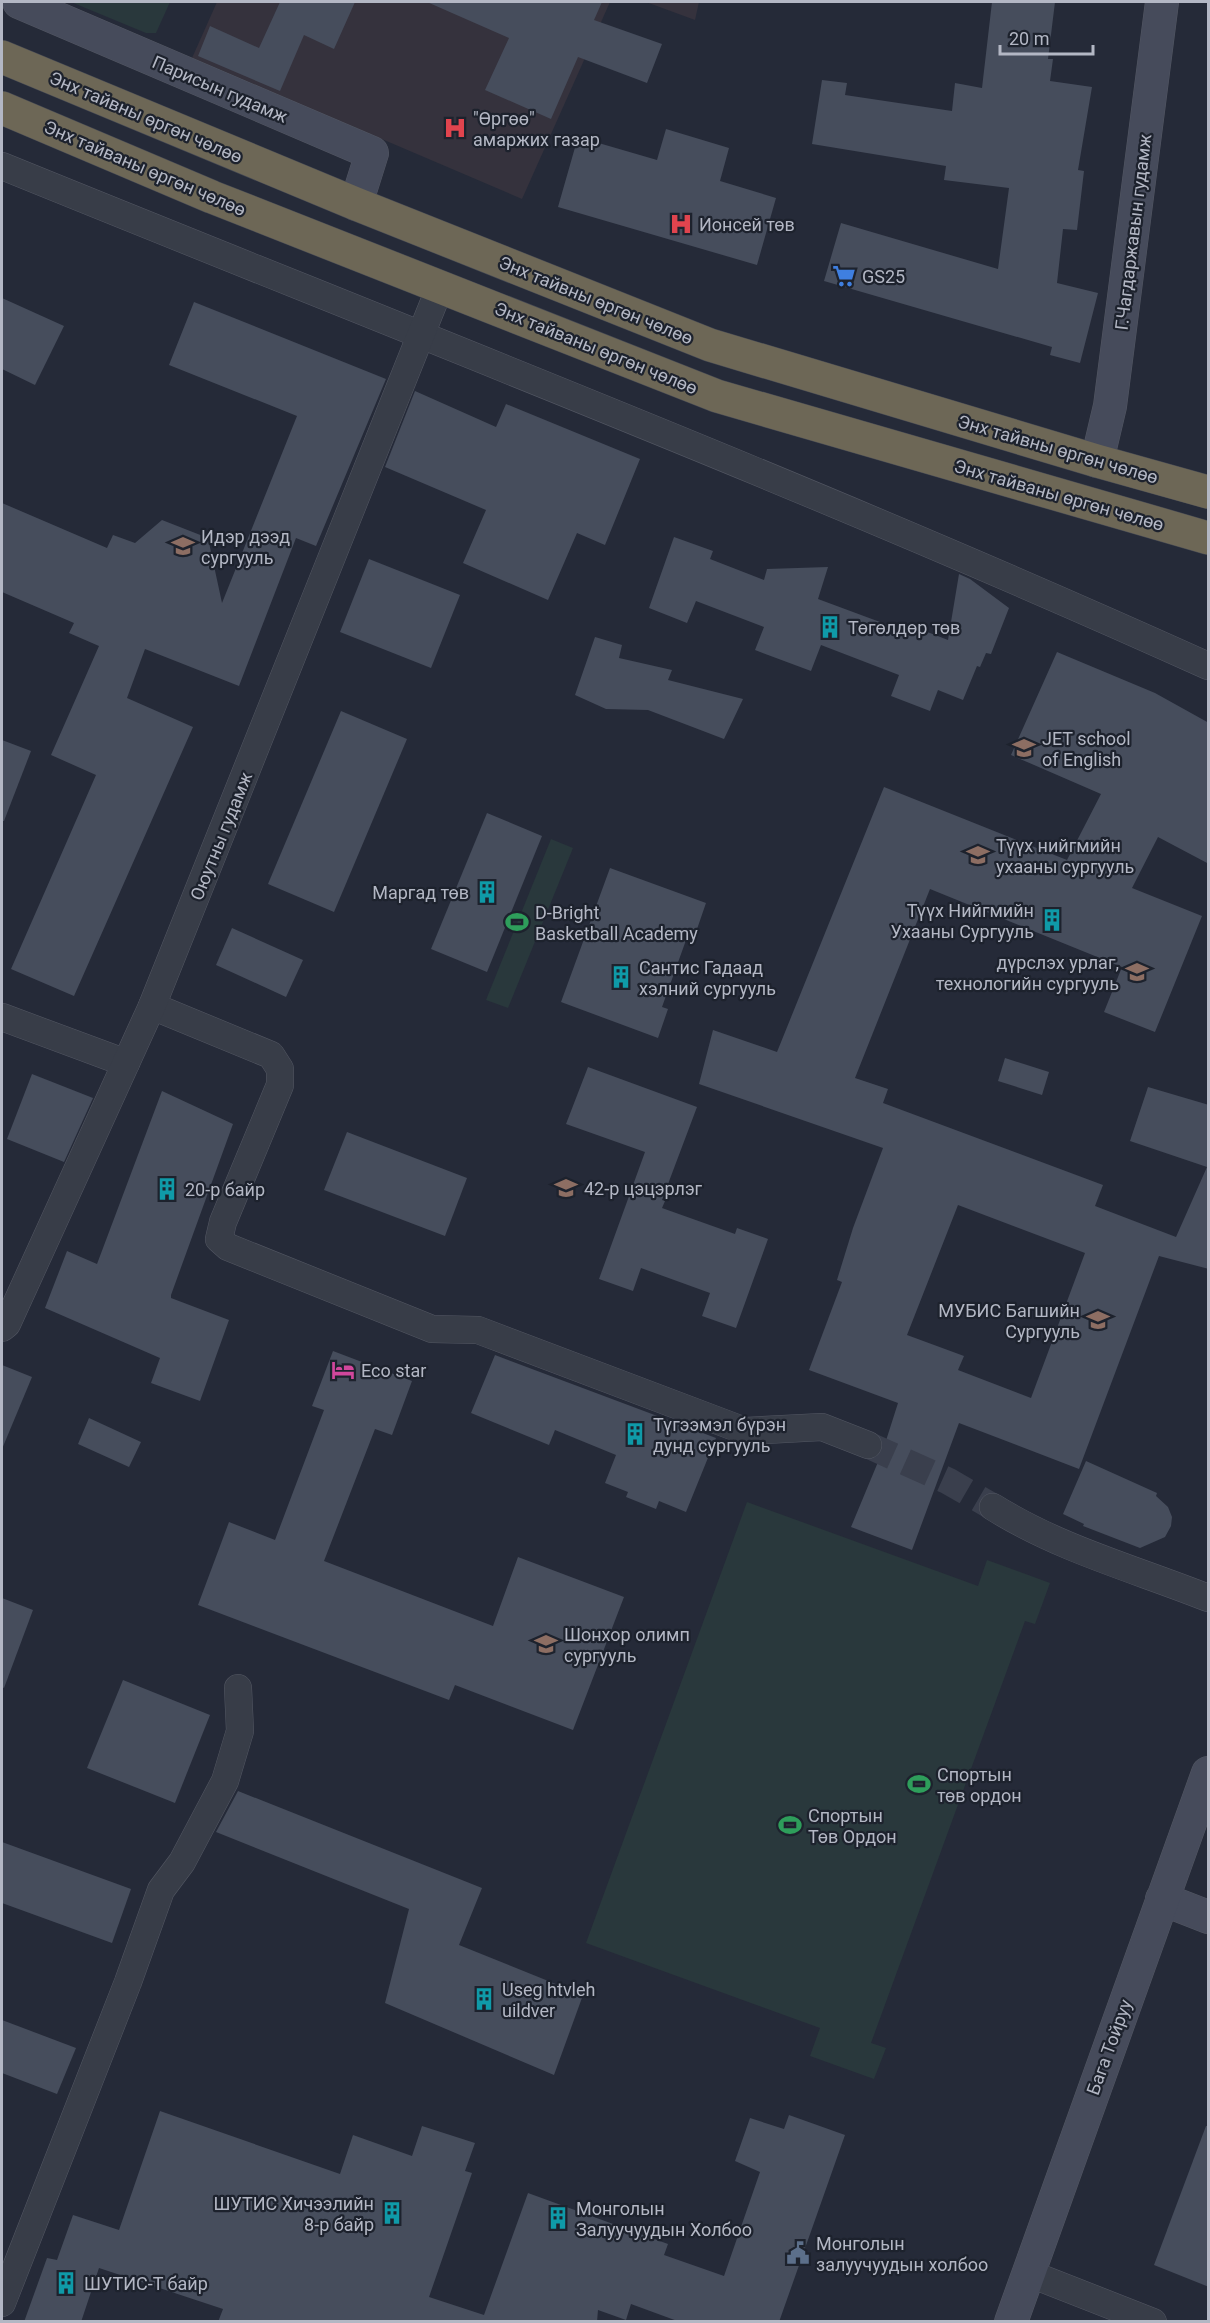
<svg xmlns="http://www.w3.org/2000/svg" width="1210" height="2323" viewBox="0 0 1210 2323" font-family="Roboto,sans-serif">
  <style>
    .medical { fill: #35323d }
    .green { fill: #29383c }
    .building { fill: #464d5c; fill-rule: evenodd }
    .lines { fill: none; stroke-linecap: round; stroke-linejoin: round }
    .street-tunnel { stroke: #3a3f4d; stroke-width: 27; stroke-dasharray: 27 14; stroke-linecap: butt }
    .street-casing { stroke: #535763; stroke-width: 28 }
    .secondary-casing { stroke: #535763; stroke-width: 34 }
    .highway-casing { stroke: #434753; stroke-width: 34 }
    .street { stroke: #383d48; stroke-width: 27 }
    .secondary { stroke: #464b5b; stroke-width: 33 }
    .highway { stroke: #6d6756; stroke-width: 33 }
    .labels { text-anchor: middle; dominant-baseline: central; stroke-width: 4.5; stroke-linejoin: round; paint-order: stroke }
    .street-label { font-size: 18px; fill: #b3b7c4; stroke: #1d222d }
    .poi-label { font-size: 18px; fill: #b3b7c4; stroke: #1d222d; text-anchor: start }
  </style>
  <rect width="100%" height="100%" fill="#252a38"/>
  <g class="medical">
    <polygon points="217,2 610,2 522,199 192,58"/>
    <polygon points="646,2 699,2 695,20"/>
  </g>
  <g class="green">
    <polygon points="71,2 170,2 156,33 146,33"/>
    <polygon points="551,839 573,848 508,1008 486,1000"/>
    <polygon points="747,1502 978,1586 987,1560 1050,1583 1035,1624 1025,1621 871,2043 886,2048 874,2079 810,2056 820,2028 586,1943"/>
  </g>
  <g class="building">
    <polygon points="280,2 355,2 334,49 304,35 280,91 198,56 210,26 259,48"/>
    <polygon points="427,2 602,2 594,20 662,44 647,83 578,57 551,119 485,90 509,38"/>
    <polygon points="992,2 1055,2 1048,59 1053,59 1050,81 1092,87 1078,170 1084,171 1077,230 1063,229 1057,283 1098,293 1080,363 1050,355 1052,347 824,281 841,223 998,269 1009,188 944,180 946,166 812,144 822,80 847,83 845,95 952,111 955,83 982,88"/>
    <polygon points="666,129 729,148 720,181 776,198 757,265 558,207 578,137 657,160"/>
    <polygon points="2,298 64,326 35,385 2,369"/>
    <polygon points="194,302 386,379 316,546 296,538 239,686 145,649 127,698 193,727 74,996 11,969 96,775 51,755 99,646 69,633 74,623 2,592 2,503 107,548 113,535 135,543 162,520 208,538 222,603 297,416 169,365"/>
    <polygon points="415,391 496,427 506,404 640,459 605,545 577,533 548,600 463,563 486,510 385,467"/>
    <polygon points="674,537 713,551 710,559 764,580 767,569 828,567 818,599 915,635 917,628 948,640 959,574 970,579 1009,608 991,654 986,653 980,667 977,666 963,700 938,690 930,711 891,696 899,675 821,645 811,671 755,650 764,627 696,601 687,623 649,608"/>
    <polygon points="369,559 460,595 431,668 340,632"/>
    <polygon points="595,637 622,645 619,658 672,670 668,680 743,699 724,739 648,710 606,709 575,695"/>
    <path d="M1057,652L1155,693L1209,723V864L1158,837L1132,888L1202,916L1155,1032L1104,1012L1122,967L930,889L855,1078L888,1089L883,1103L1103,1185L1095,1206L1176,1237L1207,1167L1130,1141L1148,1087L1209,1105V1269L1159,1256L1079,1469L959,1423L912,1550L851,1527L883,1450L898,1403L809,1370L842,1282L837,1280L853,1228L883,1148L699,1084L713,1030L777,1052L884,787L1067,860L1101,794L1011,755ZM958,1205L1085,1253L1031,1398L958,1370L964,1356L907,1335Z"/>
    <polygon points="341,711 407,739 334,912 268,884"/>
    <polygon points="2,740 31,751 4,821 2,821"/>
    <polygon points="487,813 542,836 487,972 431,949"/>
    <polygon points="610,868 706,903 696,932 690,929 662,1007 668,1009 658,1038 561,1002"/>
    <polygon points="232,928 303,960 286,997 216,965"/>
    <polygon points="1005,1058 1049,1072 1042,1095 998,1081"/>
    <polygon points="588,1067 697,1107 662,1200 665,1201 662,1208 735,1234 737,1228 768,1239 736,1328 702,1316 710,1293 641,1268 633,1291 599,1279 645,1152 566,1124"/>
    <polygon points="32,1074 93,1098 64,1162 7,1139"/>
    <polygon points="162,1091 233,1124 171,1295 171,1298 229,1320 200,1401 151,1383 160,1358 45,1308 67,1251 97,1264"/>
    <polygon points="347,1132 467,1178 445,1236 324,1190"/>
    <polygon points="333,1351 412,1381 392,1435 375,1429 324,1561 493,1626 518,1557 624,1597 573,1730 455,1685 449,1700 198,1605 229,1522 275,1540 324,1410 312,1406"/>
    <polygon points="495,1355 716,1438 686,1512 659,1501 656,1509 626,1497 628,1492 605,1483 616,1455 555,1430 549,1445 471,1413"/>
    <polygon points="2,1365 32,1377 2,1449"/>
    <polygon points="89,1418 141,1442 129,1467 78,1444"/>
    <polygon points="1086,1461 1157,1493 1156,1496 1168,1507 1172,1517 1171,1526 1165,1537 1140,1548 1083,1526 1084,1524 1063,1514"/>
    <polygon points="2,1598 33,1610 4,1688 2,1687"/>
    <polygon points="123,1680 210,1715 175,1803 87,1768"/>
    <polygon points="238,1791 482,1888 459,1945 583,1995 554,2075 385,2003 409,1909 216,1832"/>
    <polygon points="2,1842 131,1889 112,1943 2,1903"/>
    <polygon points="2,2020 76,2048 57,2094 2,2073"/>
    <polygon points="160,2111 340,2174 353,2135 412,2156 422,2126 475,2143 465,2171 472,2173 429,2297 484,2315 528,2193 668,2244 664,2255 724,2276 760,2172 735,2161 750,2118 784,2129 789,2115 845,2135 779,2322 680,2322 631,2304 626,2320 598,2310 597,2322 218,2322 223,2309 99,2268 81,2322 24,2322 47,2258 57,2260 73,2215 119,2230"/>
    <polygon points="1206,2126 1209,2126 1209,2287 1154,2265"/>
  </g>
  <g class="lines">
    <polyline class="street-tunnel" points="868,1445 948,1481 993,1507"/>
    <g class="street-casing">
      <g id="street">
        <path d="M2,166C405,330 812,487 1208,666"/>
        <polyline points="152,1006 271,1055 280,1069 280,1085 223,1222 219,1239 228,1247 432,1329 478,1330 745,1431 822,1427 868,1445"/>
        <polyline points="2,1017 126,1063"/>
        <polyline points="2,1328 7,1324 152,1006 440,287"/>
        <path d="M993,1507C1060,1549 1135,1569 1208,1598"/>
        <polyline points="1028,2273 1153,2322"/>
        <polyline points="2,2303 128,1982 161,1890 182,1862 225,1781 240,1731 238,1688"/>
      </g>
    </g>
    <g class="secondary-casing">
      <g id="secondary">
        <polyline points="19,2 372,153 356,204"/>
        <polyline points="1097,461 1110,406 1162,2"/>
        <polyline points="1162,1899 1208,1917"/>
        <polyline points="1011,2322 1208,1773"/>
      </g>
    </g>
    <g class="highway-casing">
      <g id="highway">
        <polyline points="2,57 356,204 710,345 1097,461 1208,492"/>
        <polyline points="2,108 212,197 717,396 1208,538"/>
      </g>
    </g>
    <use href="#street" class="street"/>
    <use href="#secondary" class="secondary"/>
    <use href="#highway" class="highway"/>
  </g>
  <defs>
    <g id="hospital-bare" transform="scale(1.8)"><path d="M-5-5h3v3.5h4V-5h3V5h-3V1.5h-4V5h-3Z" fill="#e0444e" stroke="#1d222d" stroke-width="2.5" paint-order="stroke"/></g>
    <g id="supermarket-bare" transform="scale(1.8)"><path d="M-6-5.5h2.5l.6 2H6L4.5 2H-2.5L-4.4-4H-6ZM-1.5 3.2a1.3 1.3 0 1 0 .1 0ZM3 3.2a1.3 1.3 0 1 0 .1 0Z" fill="#3f7fe0" stroke="#1d222d" stroke-width="2.5" paint-order="stroke"/></g>
    <g id="university-bare" transform="scale(1.8)"><path d="M0-5L7-2L0 1L-7-2ZM-4 1L0 2.5L4 1V4Q0 6-4 4Z" fill="#8d6e63" stroke="#1d222d" stroke-width="2.5" paint-order="stroke"/></g>
    <g id="building-bare" transform="scale(1.8)"><path d="M-4-6H4V6H1V3H-1V6H-4ZM-2.5-4.3h1.7v1.8h-1.7ZM.8-4.3h1.7v1.8H.8ZM-2.5-1h1.7V.8h-1.7ZM.8-1h1.7V.8H.8Z" fill="#0f9aa8" stroke="#1d222d" stroke-width="2.5" paint-order="stroke"/></g>
    <g id="school-bare" transform="scale(1.8)"><path d="M0-5L7-2L0 1L-7-2ZM-4 1L0 2.5L4 1V4Q0 6-4 4Z" fill="#8d6e63" stroke="#1d222d" stroke-width="2.5" paint-order="stroke"/></g>
    <g id="stadium-bare" transform="scale(1.8)"><path d="M0-5a6.5 5 0 1 0 0 10a6.5 5 0 1 0 0-10ZM-3.5-1.8h7v3.6h-7Z" fill="#2e9e5b" stroke="#1d222d" stroke-width="2.5" paint-order="stroke"/></g>
    <g id="hotel-bare" transform="scale(1.8)"><path d="M-6-4.5h1.5V1H6V5H4.5V3h-9V5H-6ZM-4 0a1.8 1.8 0 1 1 3.6 0ZM.5 0V-2.5h3Q6-2.5 6 0Z" fill="#d1479c" stroke="#1d222d" stroke-width="2.5" paint-order="stroke"/></g>
    <g id="civic-bare" transform="scale(1.8)"><path d="M-.6-6.5H3V-4.5H.6V-3L4-1V1h2V6H-6V1h2V-1L-.6-3ZM-1.2 2.5V6h2.4V2.5Z" fill="#5c6f8a" stroke="#1d222d" stroke-width="2.5" paint-order="stroke"/></g>
  </defs>
  <g fill-rule="evenodd">
    <use href="#hospital-bare" x="455" y="128"/>
    <use href="#hospital-bare" x="681" y="224"/>
    <use href="#supermarket-bare" x="844" y="276"/>
    <use href="#university-bare" x="183" y="546"/>
    <use href="#building-bare" x="830" y="627"/>
    <use href="#school-bare" x="1024" y="748"/>
    <use href="#university-bare" x="978" y="855"/>
    <use href="#building-bare" x="487" y="892"/>
    <use href="#building-bare" x="1052" y="920"/>
    <use href="#stadium-bare" x="517" y="922"/>
    <use href="#university-bare" x="1137" y="972"/>
    <use href="#building-bare" x="621" y="977"/>
    <use href="#school-bare" x="566" y="1188"/>
    <use href="#building-bare" x="167" y="1189"/>
    <use href="#university-bare" x="1098" y="1320"/>
    <use href="#hotel-bare" x="343" y="1370"/>
    <use href="#building-bare" x="635" y="1434"/>
    <use href="#school-bare" x="546" y="1644"/>
    <use href="#stadium-bare" x="919" y="1784"/>
    <use href="#stadium-bare" x="790" y="1825"/>
    <use href="#building-bare" x="484" y="1999"/>
    <use href="#building-bare" x="392" y="2213"/>
    <use href="#building-bare" x="558" y="2218"/>
    <use href="#civic-bare" x="798" y="2253"/>
    <use href="#building-bare" x="66" y="2283"/>
  </g>
  <g class="labels">
    <g class="street-label">
      <text transform="translate(220 89) rotate(23)">Парисын гудамж</text>
      <text transform="translate(146 117) rotate(23)">Энх тайвны өргөн чөлөө</text>
      <text transform="translate(145 168) rotate(23)">Энх тайваны өргөн чөлөө</text>
      <text transform="translate(1133 232) rotate(-83)">Г.Чагдаржавын гудамж</text>
      <text transform="translate(596 300) rotate(22)">Энх тайвны өргөн чөлөө</text>
      <text transform="translate(596 348) rotate(22)">Энх тайваны өргөн чөлөө</text>
      <text transform="translate(1058 449) rotate(16)">Энх тайвны өргөн чөлөө</text>
      <text transform="translate(1059 495) rotate(16)">Энх тайваны өргөн чөлөө</text>
      <text transform="translate(221 836) rotate(-68)">Оюутны гудамж</text>
      <text transform="translate(1109 2047) rotate(-70)">Бага Тойруу</text>
    </g>
    <g class="poi-label">
      <text x="473" y="118">"Өргөө"<tspan x="473" dy="21">амаржих газар</tspan></text>
      <text x="699" y="224">Ионсей төв</text>
      <text x="862" y="276">GS25</text>
      <text x="201" y="536">Идэр дээд<tspan x="201" dy="21">сургууль</tspan></text>
      <text x="848" y="627">Төгөлдөр төв</text>
      <text x="1042" y="738">JET school<tspan x="1042" dy="21">of English</tspan></text>
      <text x="996" y="845">Түүх нийгмийн<tspan x="996" dy="21">ухааны сургууль</tspan></text>
      <text x="469" y="892" text-anchor="end">Маргад төв</text>
      <text x="1034" y="910" text-anchor="end">Түүх Нийгмийн<tspan x="1034" dy="21">Ухааны Сургууль</tspan></text>
      <text x="535" y="912">D-Bright<tspan x="535" dy="21">Basketball Academy</tspan></text>
      <text x="1119" y="962" text-anchor="end">дүрслэх урлаг,<tspan x="1119" dy="21">технологийн сургууль</tspan></text>
      <text x="639" y="967">Сантис Гадаад<tspan x="639" dy="21">хэлний сургууль</tspan></text>
      <text x="584" y="1188">42-р цэцэрлэг</text>
      <text x="185" y="1189">20-p байр</text>
      <text x="1080" y="1310" text-anchor="end">МУБИС Багшийн<tspan x="1080" dy="21">Сургууль</tspan></text>
      <text x="361" y="1370">Eco star</text>
      <text x="653" y="1424">Түгээмэл бүрэн<tspan x="653" dy="21">дунд сургууль</tspan></text>
      <text x="564" y="1634">Шонхор олимп<tspan x="564" dy="21">сургууль</tspan></text>
      <text x="937" y="1774">Спортын<tspan x="937" dy="21">төв ордон</tspan></text>
      <text x="808" y="1815">Спортын<tspan x="808" dy="21">Төв Ордон</tspan></text>
      <text x="502" y="1989">Useg htvleh<tspan x="502" dy="21">uildver</tspan></text>
      <text x="374" y="2203" text-anchor="end">ШУТИС Хичээлийн<tspan x="374" dy="21">8-р байр</tspan></text>
      <text x="576" y="2208">Монголын<tspan x="576" dy="21">Залуучуудын Холбоо</tspan></text>
      <text x="816" y="2243">Монголын<tspan x="816" dy="21">залуучуудын холбоо</tspan></text>
      <text x="84" y="2283">ШУТИС-Т байр</text>
    </g>
  </g>
  <rect width="1210" height="2323" fill="none" stroke="#b3b7c4" stroke-width="6"/>
  <path d="M1000 45v9h93v-9" fill="none" stroke="#b3b7c4" stroke-width="3"/>
  <text x="1009" y="45" font-size="18" fill="#b3b7c4" stroke="#1d222d" stroke-width="4.5" paint-order="stroke">20 m</text>
</svg>
